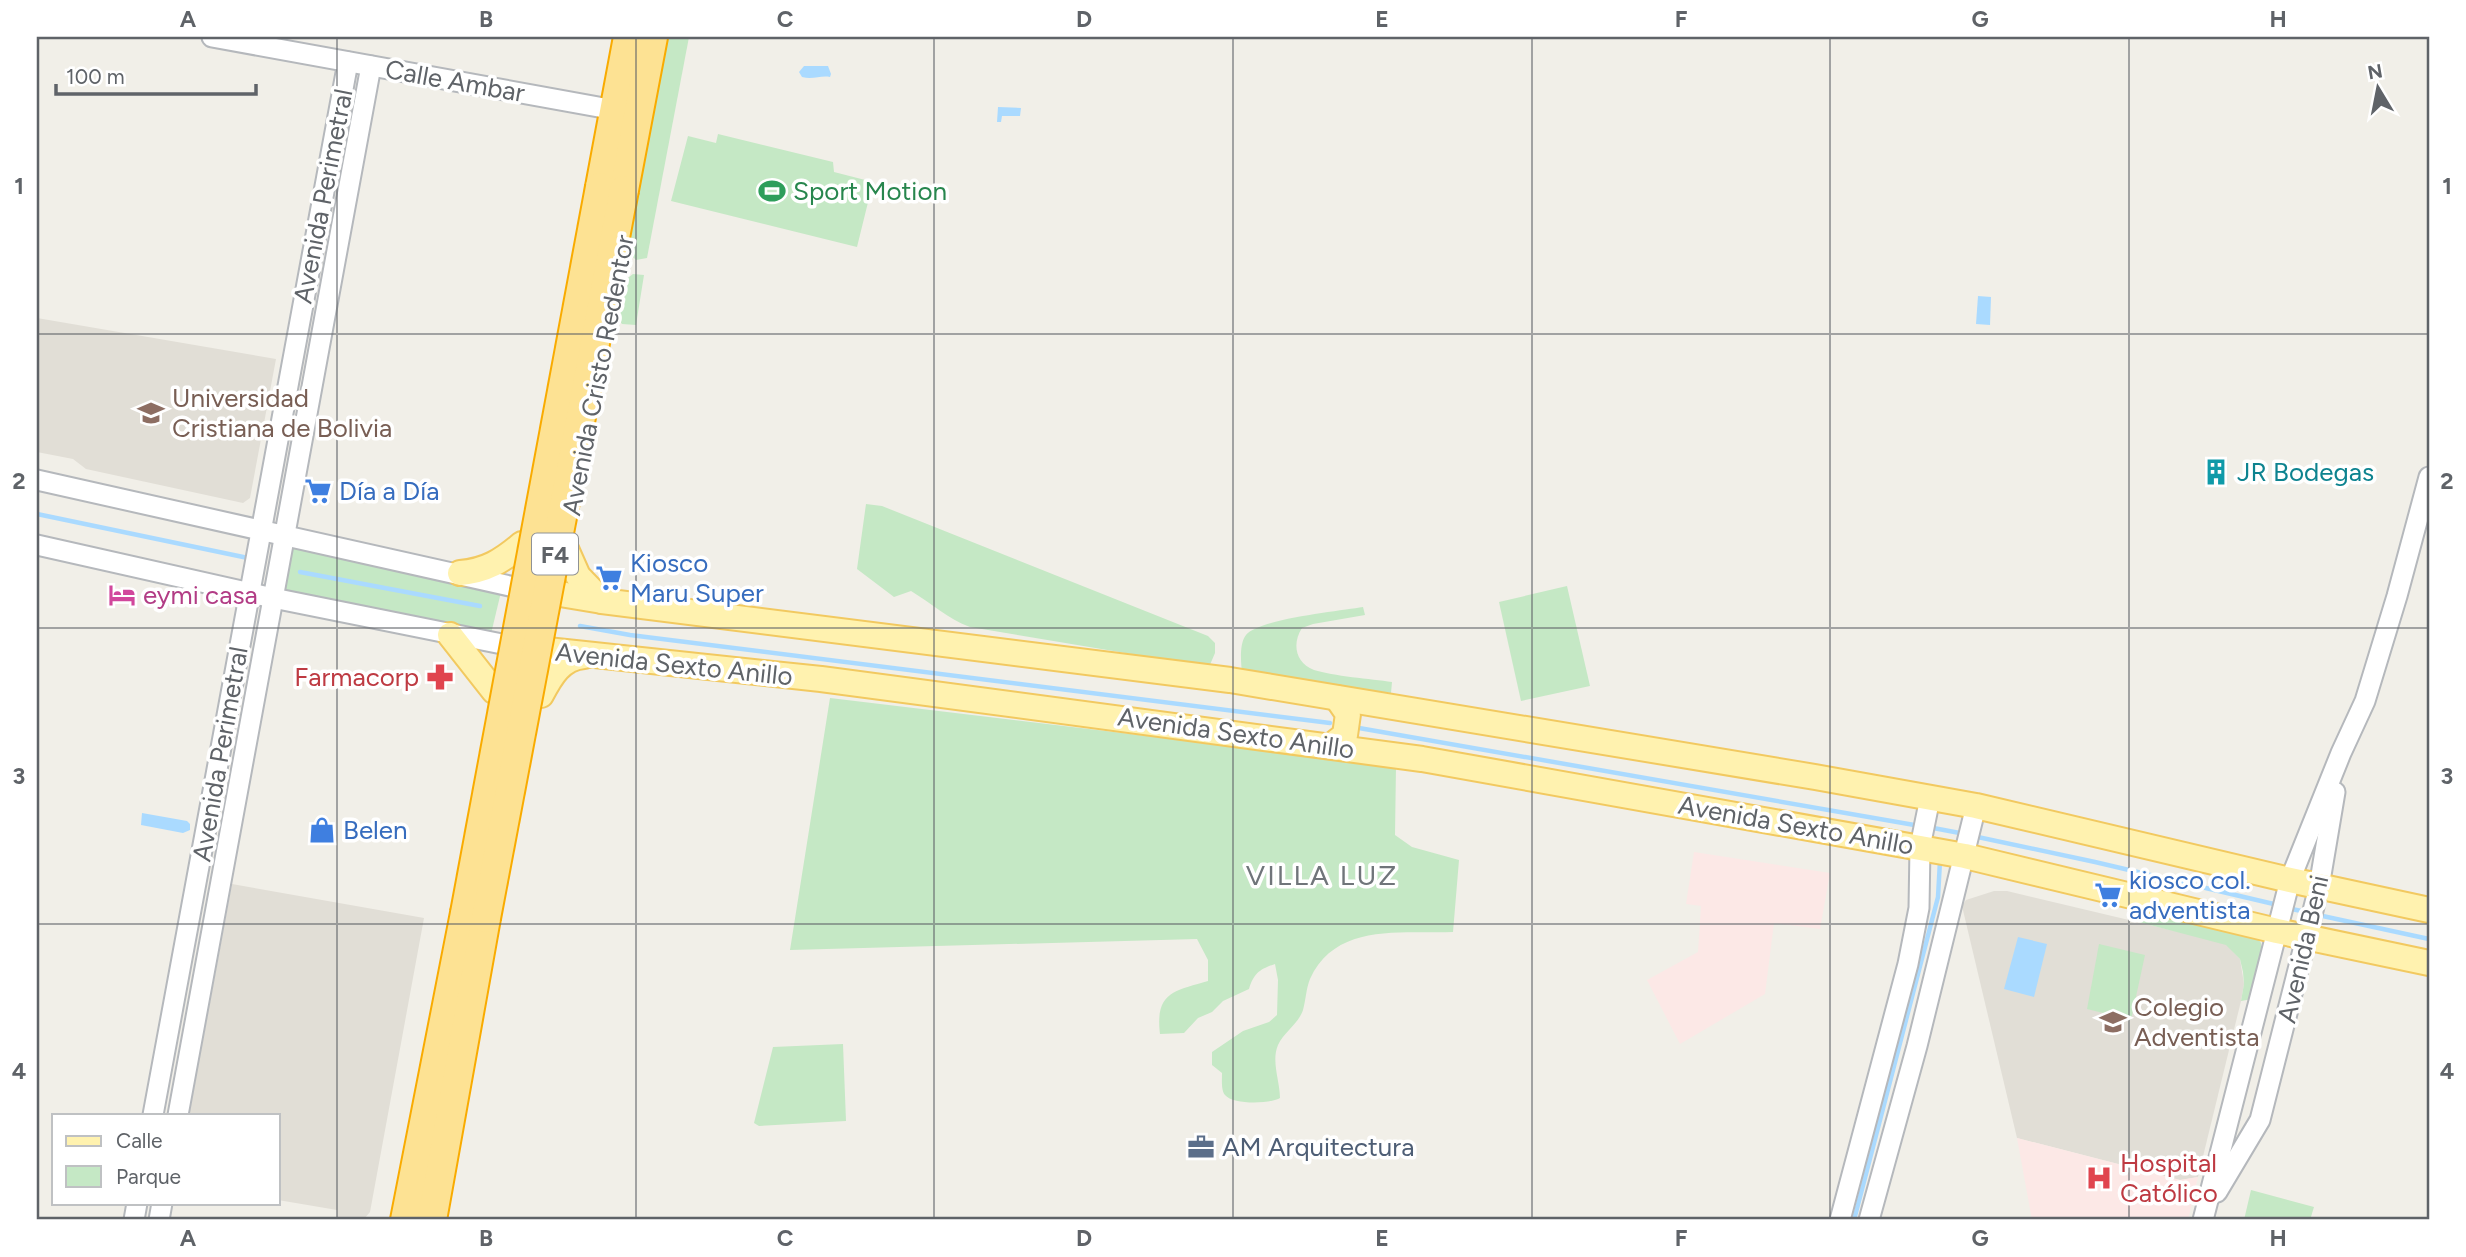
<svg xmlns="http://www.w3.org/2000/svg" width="2466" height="1257" viewBox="0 0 2466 1257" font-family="Figtree,sans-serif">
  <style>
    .education { fill: #e1ded6 }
    .medical { fill: #fce8e6 }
    .green { fill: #c5e8c5 }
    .water { fill: #aadaff }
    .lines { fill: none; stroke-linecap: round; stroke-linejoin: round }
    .stream { stroke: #aadaff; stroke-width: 4.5 }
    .minor-casing { stroke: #b5b8bc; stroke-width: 23 }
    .major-casing { stroke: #f2c960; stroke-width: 28 }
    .highway-casing { stroke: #f9ab00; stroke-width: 32 }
    .minor { stroke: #fff; stroke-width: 19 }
    .major { stroke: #fff2af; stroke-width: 24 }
    .highway { stroke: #fde293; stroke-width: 28 }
    .highway-bridge-casing { stroke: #f9ab00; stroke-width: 32; stroke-linecap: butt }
    .highway-bridge { stroke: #fde293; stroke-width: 28 }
    .grid { fill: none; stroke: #5f6368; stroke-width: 2; stroke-opacity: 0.55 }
    .labels { text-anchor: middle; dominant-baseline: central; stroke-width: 7; stroke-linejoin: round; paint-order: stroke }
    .shield { fill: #fff; stroke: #8f9295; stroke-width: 2 }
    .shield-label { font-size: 24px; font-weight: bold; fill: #5f6368 }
    .street-label { font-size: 26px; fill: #5f6368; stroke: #fff }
    .leisure-label { font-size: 26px; fill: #27864d; stroke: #fff; text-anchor: start }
    .education-label { font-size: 26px; fill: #785e54; stroke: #fff; text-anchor: start }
    .culture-label { font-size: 26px; fill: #0d838f; stroke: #fff; text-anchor: start }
    .shop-label { font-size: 26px; fill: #366cbe; stroke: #fff; text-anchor: start }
    .hotel-label { font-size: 26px; fill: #b23c85; stroke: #fff; text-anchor: start }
    .health-label { font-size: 26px; fill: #be3a42; stroke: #fff; text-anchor: end }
    .service-label { font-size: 26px; fill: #4e5e75; stroke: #fff; text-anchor: start }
    .neighbourhood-label { font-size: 28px; letter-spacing: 2px; fill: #70757a; stroke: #fff }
    .neatline { fill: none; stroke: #5f6368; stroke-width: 2.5 }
    .grid-label { font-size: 23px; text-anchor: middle; font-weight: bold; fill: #5f6368 }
  </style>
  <rect width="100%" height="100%" fill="#f1efe8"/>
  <g class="education">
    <polygon points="37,318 276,359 250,498 243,503 86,469 73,459 37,452"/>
    <polygon points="232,884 424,918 370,1212 364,1219 337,1217 337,1210 278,1200 278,1115 189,1115"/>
    <polygon points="1994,891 2007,891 2209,939 2226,944 2240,959 2244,984 2241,1001 2198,1177 2180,1180 2017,1138 1962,906 1966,900"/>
  </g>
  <g class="medical">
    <polygon points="1694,852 1830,873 1820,929 1774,923 1765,994 1680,1044 1647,980 1698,952 1701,906 1686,904"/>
    <polygon points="2017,1138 2180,1180 2198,1177 2188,1220 2032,1220"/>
  </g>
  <g class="green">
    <polygon points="668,37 689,37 647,258 636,260 630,254 627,247"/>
    <polygon points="718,134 833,162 834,172 873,182 857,247 671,201 688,136 716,143"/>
    <path d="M633,274L644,275L636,325L622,324C610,309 624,297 624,281Z"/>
    <path d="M866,504L882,506L1208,636L1215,643V653L1209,667L970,627C948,619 931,603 911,591L894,597L857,569Z"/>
    <polygon points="292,545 501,592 490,638 282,591"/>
    <polygon points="1567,586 1590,686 1521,701 1499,602"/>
    <path d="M1363,607L1365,615L1313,624L1302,628C1292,643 1295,663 1314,670C1333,676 1371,679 1392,682L1391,693L1242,673C1241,662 1239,644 1246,635C1258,619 1340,611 1363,607Z"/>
    <path d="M830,698L1396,766L1395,835L1412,847L1459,860L1453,932C1401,934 1336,922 1310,979C1306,989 1306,999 1303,1010C1299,1023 1284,1032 1278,1045C1271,1061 1280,1081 1280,1098C1270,1104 1233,1105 1225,1095C1221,1090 1222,1080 1222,1073L1212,1065V1052L1243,1031L1269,1022L1277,1015L1278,980L1275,964C1260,969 1254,973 1249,989L1223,1001L1212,1012L1198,1018L1184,1033L1160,1034C1155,992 1174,991 1208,981V960L1197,939L790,950Z"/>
    <polygon points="2160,909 2255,935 2261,943 2262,950 2252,999 2241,1001 2244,984 2243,972 2240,959 2226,945 2135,921"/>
    <polygon points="2099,944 2145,955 2131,1020 2087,1009"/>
    <polygon points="843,1044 846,1121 759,1126 754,1123 773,1047"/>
    <polygon points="2251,1190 2314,1207 2310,1220 2244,1220"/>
  </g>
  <g class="water">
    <path d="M804,66H828L831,74L830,77C821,75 813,80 802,77L799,72Z"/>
    <polygon points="998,107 1021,108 1020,116 1002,116 1001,122 997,122"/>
    <polygon points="1978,296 1991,297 1990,325 1976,324"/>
    <polygon points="142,813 187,821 190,824 190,830 183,833 141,825"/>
    <polygon points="2018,937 2047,944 2034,997 2004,989"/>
  </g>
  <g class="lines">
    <g class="stream">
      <polyline points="37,514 248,558"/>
      <polyline points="300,572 480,606"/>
      <polyline points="580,626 630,635 1330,723"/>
      <polyline points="1359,728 1920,826"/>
      <polyline points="1928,827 1965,834"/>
      <polyline points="1973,836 2095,862 2278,905"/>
      <polyline points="2287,908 2306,912"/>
      <polyline points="2318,915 2429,939"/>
      <polyline points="1854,1220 1938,897 1940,861"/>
    </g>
    <g class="minor-casing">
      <g id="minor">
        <polyline points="212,37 615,110"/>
        <polyline points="37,480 514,587"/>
        <polyline points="37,545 273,598 502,644"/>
        <polyline points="153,1115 348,62"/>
        <polyline points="178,1115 371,66"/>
        <polyline points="2217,1192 2260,1120 2319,887 2335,792"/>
        <polyline points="134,1220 137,1203"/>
        <polyline points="159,1220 162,1203"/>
        <polyline points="1840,1220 1908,964 1919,908 1920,847 1930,798"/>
        <polyline points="1869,1220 1917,1046 1976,806"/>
        <polyline points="2203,1220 2290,880 2341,753 2365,701 2397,596 2429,477"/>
      </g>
    </g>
    <g class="major-casing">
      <g id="major">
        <polyline points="566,549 578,576 602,601"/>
        <path d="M460,573C486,571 502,561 522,544"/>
        <polyline points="530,589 602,601 1230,680 1815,777 1976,806 2290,880 2429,910"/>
        <polyline points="450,635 494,691"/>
        <polyline points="519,647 821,679 1422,759 1965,856 2277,931 2429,963"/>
        <path d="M541,695C551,676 561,658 584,656"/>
        <polyline points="1331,746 1345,735 1348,714 1337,698"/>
      </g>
    </g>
    <g class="highway-casing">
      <g id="highway">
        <polyline points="600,187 628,37"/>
        <polyline points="624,190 653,37"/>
        <polyline points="405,1220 465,913"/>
        <polyline points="432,1220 486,918"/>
      </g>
    </g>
    <use href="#minor" class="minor"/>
    <use href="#major" class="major"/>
    <use href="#highway" class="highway"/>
    <g class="highway-bridge-casing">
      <g id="highway-bridge">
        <polyline points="465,913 600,187"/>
        <polyline points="486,918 624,190"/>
      </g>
    </g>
    <use href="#highway-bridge" class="highway-bridge"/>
  </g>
  <path class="grid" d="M337,37V1220M636,37V1220M934,37V1220M1233,37V1220M1532,37V1220M1830,37V1220M2129,37V1220M37,334H2429M37,628H2429M37,924H2429"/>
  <defs>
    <g id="stadium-bare" transform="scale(2.1)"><path d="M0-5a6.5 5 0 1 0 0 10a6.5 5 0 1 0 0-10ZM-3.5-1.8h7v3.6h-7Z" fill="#2e9e5b" stroke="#fff" stroke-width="2.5" paint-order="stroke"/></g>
    <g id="university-bare" transform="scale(2.1)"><path d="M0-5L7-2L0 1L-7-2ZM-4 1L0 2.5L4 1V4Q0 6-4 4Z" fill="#8d6e63" stroke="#fff" stroke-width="2.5" paint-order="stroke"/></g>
    <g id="building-bare" transform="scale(2.1)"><path d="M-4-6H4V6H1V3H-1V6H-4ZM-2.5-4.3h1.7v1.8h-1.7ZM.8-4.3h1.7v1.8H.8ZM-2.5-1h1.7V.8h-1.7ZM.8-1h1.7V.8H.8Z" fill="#0f9aa8" stroke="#fff" stroke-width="2.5" paint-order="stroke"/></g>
    <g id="supermarket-bare" transform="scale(2.1)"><path d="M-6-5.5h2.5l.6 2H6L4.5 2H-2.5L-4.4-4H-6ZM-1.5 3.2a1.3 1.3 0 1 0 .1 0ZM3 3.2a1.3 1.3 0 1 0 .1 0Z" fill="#3f7fe0" stroke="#fff" stroke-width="2.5" paint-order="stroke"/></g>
    <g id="hotel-bare" transform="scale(2.1)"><path d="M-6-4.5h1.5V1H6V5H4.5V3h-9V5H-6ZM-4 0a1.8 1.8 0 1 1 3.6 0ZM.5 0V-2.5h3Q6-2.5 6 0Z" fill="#d1479c" stroke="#fff" stroke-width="2.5" paint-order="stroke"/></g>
    <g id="pharmacy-bare" transform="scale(2.1)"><path d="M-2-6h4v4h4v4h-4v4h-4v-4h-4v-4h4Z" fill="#e0444e" stroke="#fff" stroke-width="2.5" paint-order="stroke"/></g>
    <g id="shop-bare" transform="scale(2.1)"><path d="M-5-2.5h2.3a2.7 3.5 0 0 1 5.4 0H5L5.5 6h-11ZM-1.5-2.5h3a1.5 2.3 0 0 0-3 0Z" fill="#3f7fe0" stroke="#fff" stroke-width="2.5" paint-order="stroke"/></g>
    <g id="school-bare" transform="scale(2.1)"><path d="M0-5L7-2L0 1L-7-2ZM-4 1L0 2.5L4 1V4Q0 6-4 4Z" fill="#8d6e63" stroke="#fff" stroke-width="2.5" paint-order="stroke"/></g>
    <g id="office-bare" transform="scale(2.1)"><path d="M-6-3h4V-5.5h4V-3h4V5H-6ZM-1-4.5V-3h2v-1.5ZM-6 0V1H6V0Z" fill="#5c6f8a" stroke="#fff" stroke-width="2.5" paint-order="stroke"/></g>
    <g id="hospital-bare" transform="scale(2.1)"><path d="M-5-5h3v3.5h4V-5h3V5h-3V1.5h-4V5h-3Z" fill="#e0444e" stroke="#fff" stroke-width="2.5" paint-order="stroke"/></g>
  </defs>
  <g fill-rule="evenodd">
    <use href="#stadium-bare" x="772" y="191"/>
    <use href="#university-bare" x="151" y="413"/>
    <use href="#building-bare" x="2216" y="472"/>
    <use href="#supermarket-bare" x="318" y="491"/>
    <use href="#supermarket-bare" x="609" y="578"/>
    <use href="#hotel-bare" x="122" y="595"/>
    <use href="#pharmacy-bare" x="440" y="677"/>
    <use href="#shop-bare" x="322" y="830"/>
    <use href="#supermarket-bare" x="2108" y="895"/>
    <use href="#school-bare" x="2113" y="1022"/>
    <use href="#office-bare" x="1201" y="1147"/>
    <use href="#hospital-bare" x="2099" y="1178"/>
  </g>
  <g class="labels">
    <rect class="shield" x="532" y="533.5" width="46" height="41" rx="5"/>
    <g class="shield-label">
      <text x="555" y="554">F4</text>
    </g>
    <g class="street-label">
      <text transform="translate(455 81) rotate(10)">Calle Ambar</text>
      <text transform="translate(323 196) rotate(-79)">Avenida Perimetral</text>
      <text transform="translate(598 375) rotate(-79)">Avenida Cristo Redentor</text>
      <text transform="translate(674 664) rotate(6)">Avenida Sexto Anillo</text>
      <text transform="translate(1236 733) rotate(8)">Avenida Sexto Anillo</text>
      <text transform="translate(220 754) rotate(-80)">Avenida Perimetral</text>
      <text transform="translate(1796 825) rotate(10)">Avenida Sexto Anillo</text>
      <text transform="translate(2303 949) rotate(-77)">Avenida Beni</text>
    </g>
    <g class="leisure-label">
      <text x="793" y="191">Sport Motion</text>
    </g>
    <g class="education-label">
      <text x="172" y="398">Universidad<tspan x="172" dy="30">Cristiana de Bolivia</tspan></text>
      <text x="2134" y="1007">Colegio<tspan x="2134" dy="30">Adventista</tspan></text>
    </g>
    <g class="culture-label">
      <text x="2237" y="472">JR Bodegas</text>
    </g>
    <g class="shop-label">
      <text x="339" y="491">Día a Día</text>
      <text x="630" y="563">Kiosco<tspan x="630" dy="30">Maru Super</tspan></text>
      <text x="343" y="830">Belen</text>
      <text x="2129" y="880">kiosco col.<tspan x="2129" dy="30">adventista</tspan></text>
    </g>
    <g class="hotel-label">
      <text x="143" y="595">eymi casa</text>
    </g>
    <g class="health-label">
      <text x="419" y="677">Farmacorp</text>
      <text x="2120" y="1163" text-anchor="start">Hospital<tspan x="2120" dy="30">Católico</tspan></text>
    </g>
    <g class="service-label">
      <text x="1222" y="1147">AM Arquitectura</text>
    </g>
    <g class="neighbourhood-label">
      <text x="1322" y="875">VILLA LUZ</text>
    </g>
  </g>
  <rect width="2466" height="1257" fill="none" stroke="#ffffff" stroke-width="77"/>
  <rect x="52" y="1114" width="228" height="91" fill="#ffffff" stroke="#bfc1c3" stroke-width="2"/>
  <rect x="66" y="1136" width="35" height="10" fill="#fff2af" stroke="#bfc1c3" stroke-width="2"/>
  <text x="116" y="1148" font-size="21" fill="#5f6368">Calle</text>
  <rect x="66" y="1166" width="35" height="21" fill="#c5e8c5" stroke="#bfc1c3" stroke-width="2"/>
  <text x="116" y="1184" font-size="21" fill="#5f6368">Parque</text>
  <g transform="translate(2378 88) rotate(350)" stroke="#ffffff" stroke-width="5" paint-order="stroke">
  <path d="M0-5L12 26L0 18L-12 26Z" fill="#5f6368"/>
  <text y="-10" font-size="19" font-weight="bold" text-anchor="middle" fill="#5f6368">N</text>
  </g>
  <path d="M56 84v10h200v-10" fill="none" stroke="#5f6368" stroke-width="3.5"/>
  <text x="66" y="84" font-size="21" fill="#5f6368" stroke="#ffffff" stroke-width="5" paint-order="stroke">100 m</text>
  <rect x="38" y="38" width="2390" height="1180" class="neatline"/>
  <g class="grid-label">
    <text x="188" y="27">A</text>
    <text x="486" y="27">B</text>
    <text x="785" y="27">C</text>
    <text x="1084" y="27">D</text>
    <text x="1382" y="27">E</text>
    <text x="1681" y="27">F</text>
    <text x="1980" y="27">G</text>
    <text x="2278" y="27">H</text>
    <text x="19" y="194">1</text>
    <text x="2447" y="194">1</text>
    <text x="19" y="489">2</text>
    <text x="2447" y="489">2</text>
    <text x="19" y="784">3</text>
    <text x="2447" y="784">3</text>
    <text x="19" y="1079">4</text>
    <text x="2447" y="1079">4</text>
    <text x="188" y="1246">A</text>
    <text x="486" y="1246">B</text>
    <text x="785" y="1246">C</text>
    <text x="1084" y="1246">D</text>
    <text x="1382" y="1246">E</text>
    <text x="1681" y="1246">F</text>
    <text x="1980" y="1246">G</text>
    <text x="2278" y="1246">H</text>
  </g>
</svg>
